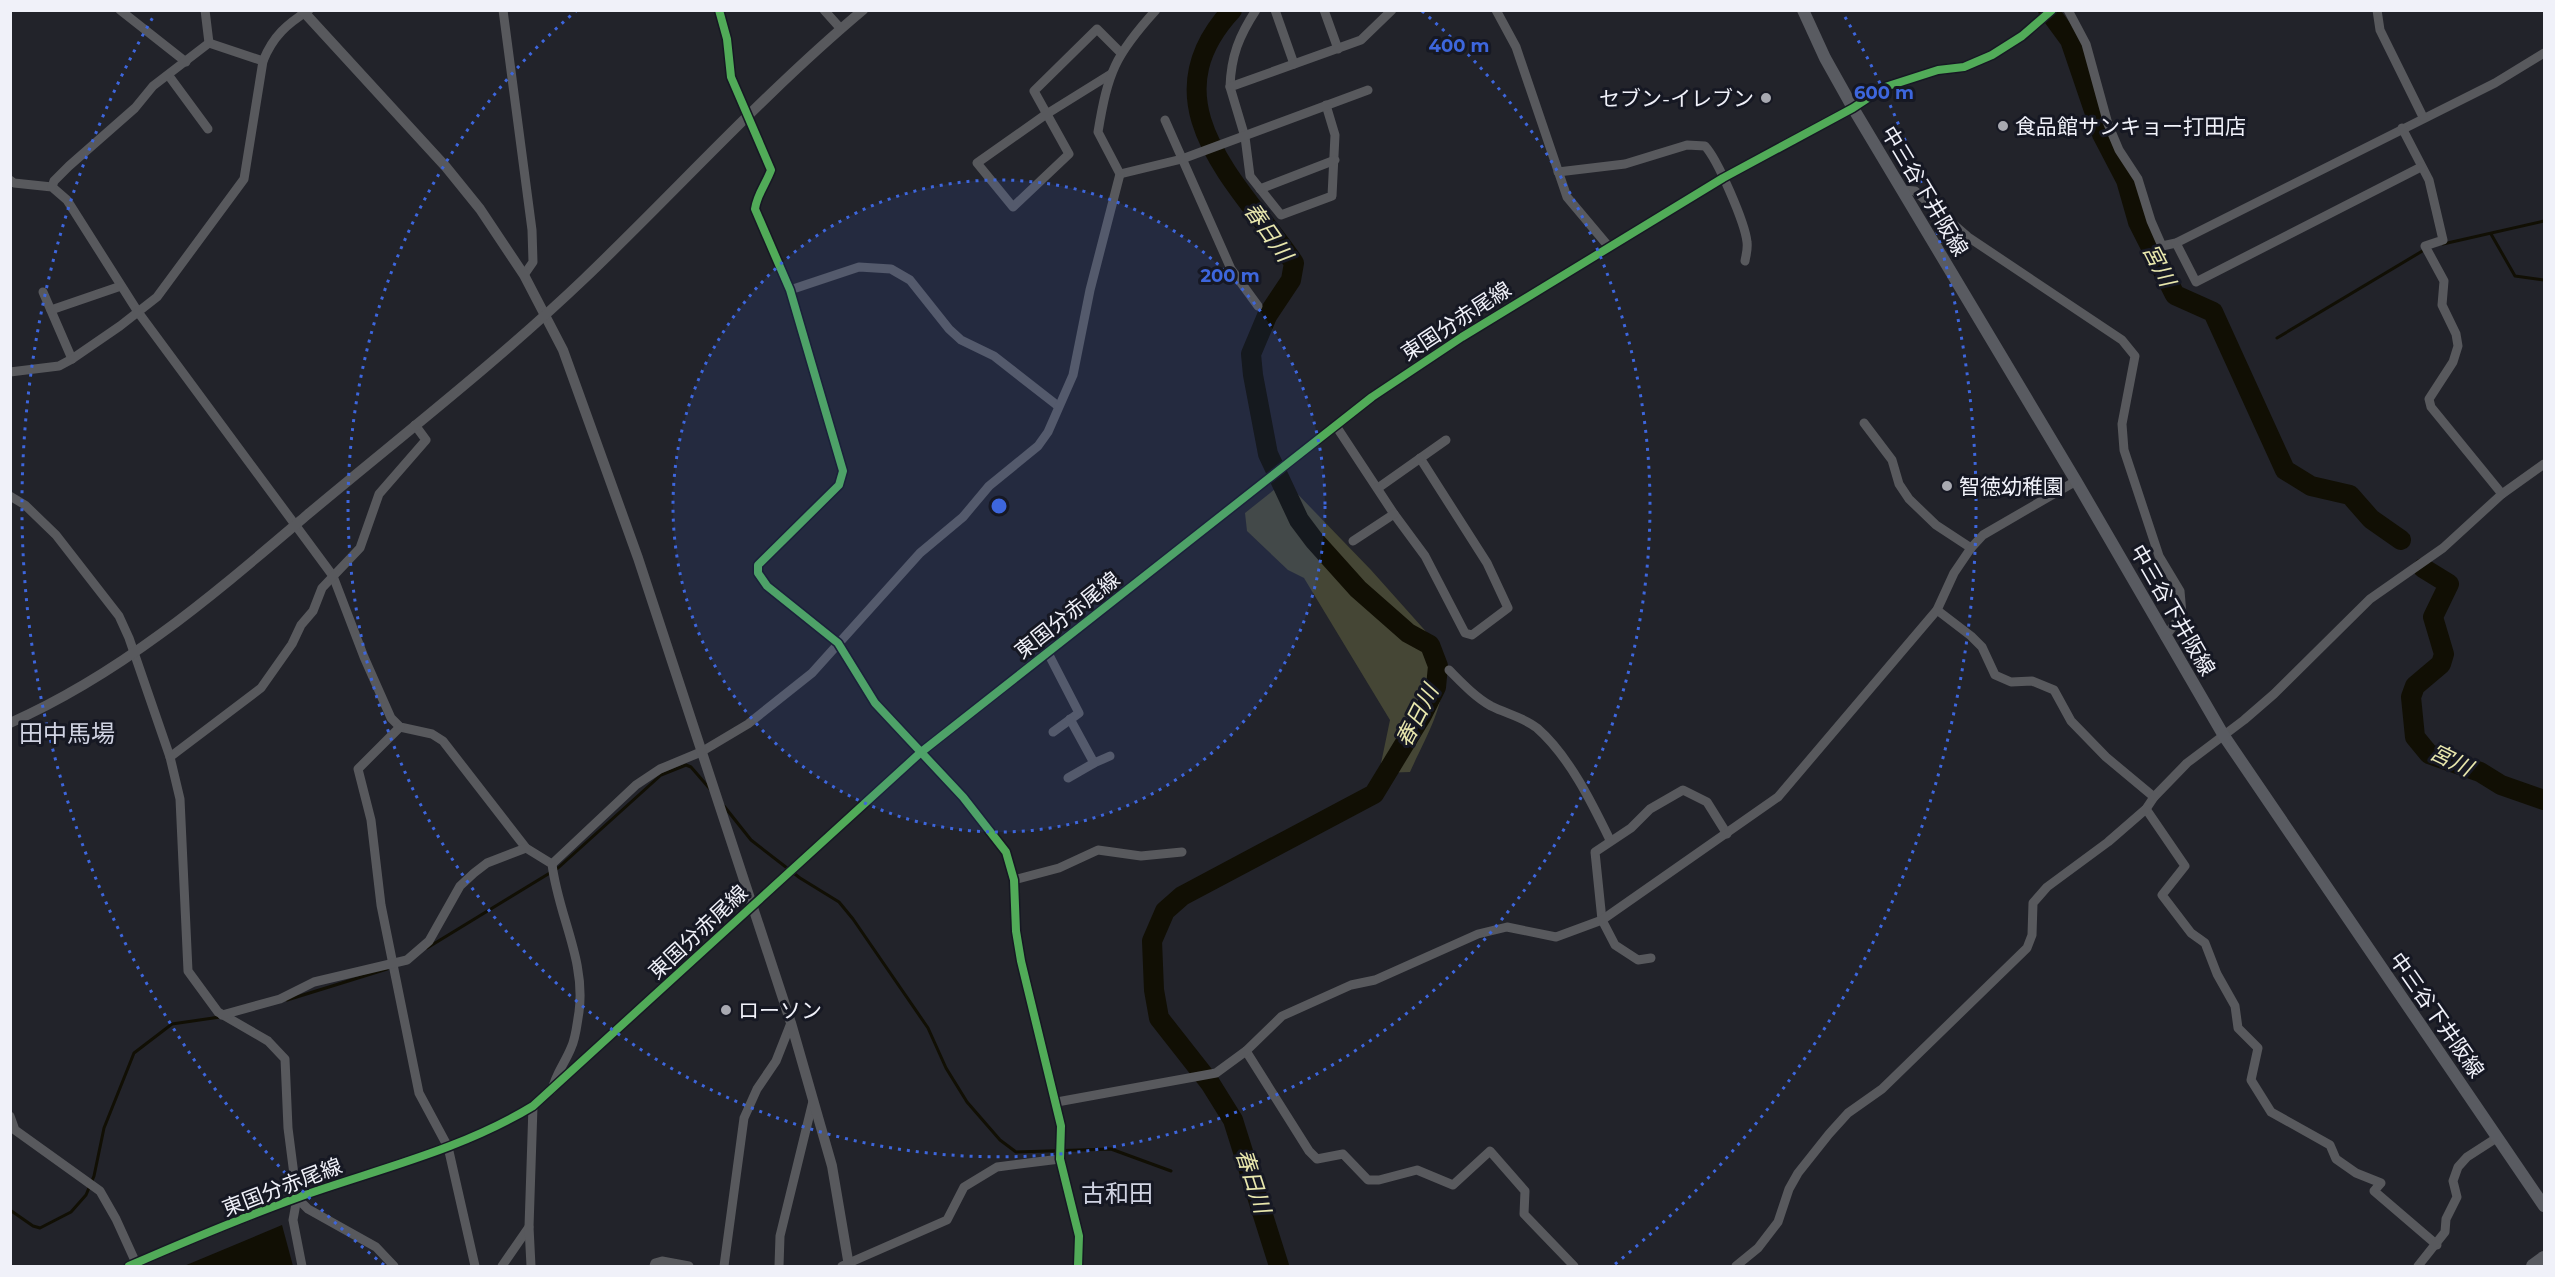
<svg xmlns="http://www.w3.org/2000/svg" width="2555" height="1277" viewBox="0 0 2555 1277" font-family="Montserrat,'Noto Sans JP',sans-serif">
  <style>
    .green { fill: #454635 }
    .water { fill: #110f04 }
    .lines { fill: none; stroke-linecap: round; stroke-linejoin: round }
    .stream { stroke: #110f04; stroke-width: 3 }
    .river { stroke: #110f04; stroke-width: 20 }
    .minor { stroke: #58595d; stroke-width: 9 }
    .tertiary { stroke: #58595d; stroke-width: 10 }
    .secondary { stroke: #595b61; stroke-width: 12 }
    .primary { stroke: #585a60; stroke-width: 14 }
    .cycleway-casing { stroke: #161823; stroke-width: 11 }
    .cycleway { stroke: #51ab58; stroke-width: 8 }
    .ring { fill: none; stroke: #3d66dd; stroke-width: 3; stroke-dasharray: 3 6 }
    .poi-dot { fill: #a8a9b1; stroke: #161823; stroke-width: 2 }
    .labels { text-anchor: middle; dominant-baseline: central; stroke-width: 6; stroke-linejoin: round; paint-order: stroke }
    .poi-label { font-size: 21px; fill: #f0f1f9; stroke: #161823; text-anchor: start }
    .street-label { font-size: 21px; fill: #f0f1f9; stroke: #161823 }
    .water-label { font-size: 22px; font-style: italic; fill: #e8e7ad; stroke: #161823 }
    .quarter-label { font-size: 24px; fill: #d0d3e2; stroke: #161823 }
    .centre { fill: #3d66dd; stroke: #161823; stroke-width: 3 }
    .ring-label { font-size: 18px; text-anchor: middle; font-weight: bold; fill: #3d66dd; stroke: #161823; stroke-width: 6; stroke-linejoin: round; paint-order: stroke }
  </style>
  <rect width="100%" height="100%" fill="#22232a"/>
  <path class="green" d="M1285,481L1371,570L1438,645C1456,689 1428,732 1410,772L1379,773L1390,720L1304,578L1288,570L1247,531L1245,513Z"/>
  <polygon class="water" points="282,1225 293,1266 184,1266"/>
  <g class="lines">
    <g class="stream">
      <polyline points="2491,234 2515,276 2544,280"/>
      <polyline points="2443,244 2544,221"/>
      <polyline points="2277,338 2424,250"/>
      <polyline points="724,806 751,840 800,878 839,902 853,919 928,1028 946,1068 967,1102 1000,1140 1016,1152 1111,1149 1171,1171"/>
      <polyline points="427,948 558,868 661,775 686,765 691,767 710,789"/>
      <polyline points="287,1000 387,969"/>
      <polyline points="10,1210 33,1226 40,1228 71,1212 86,1195 94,1176 104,1128 134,1053 172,1024 220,1017"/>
    </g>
    <g class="river">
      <path d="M1232,10C1144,105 1241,185 1294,263L1291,280L1267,316L1251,354L1253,375L1268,454L1299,520L1314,540L1358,589L1408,633L1430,645L1438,666L1436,687L1422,715L1374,794L1182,896L1165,911L1152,941L1154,990L1159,1018L1210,1083L1233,1120L1279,1266"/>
      <polyline points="2048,10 2070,40 2102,134 2126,180 2138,222 2175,295 2213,312 2285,470 2311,486 2350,495 2371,519 2401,540"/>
      <polyline points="2423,568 2449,584 2433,617 2444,654 2441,664 2415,686 2411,697 2415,737 2429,754 2480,772 2501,785 2544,800"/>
    </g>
    <g class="minor">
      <polyline points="120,10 186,62"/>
      <polyline points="205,10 209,43"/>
      <polyline points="503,10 532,230 533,262 524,275"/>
      <path d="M719,10L727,39L731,77L771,170C766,184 757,194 755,209L790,290L843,471L839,485L758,565V573L767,586L838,643L875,703L963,797L1006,852L1014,880L1016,931L1021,961L1061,1126L1060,1159L1079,1236L1078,1266"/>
      <polyline points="824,10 841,29"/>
      <polyline points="1275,10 1294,64"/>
      <polyline points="1324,10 1338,49"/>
      <polyline points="1496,10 1516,47 1567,197 1609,247"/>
      <polyline points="2068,10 2086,44 2108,124 2119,150 2138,179 2151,221 2162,246 2176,243 2495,83 2544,53"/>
      <polyline points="2377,10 2380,30 2423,117"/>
      <polyline points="1111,74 1045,115 977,163 1013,207 1069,154 1034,91 1097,29 1120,52"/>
      <polyline points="169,76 208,129"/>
      <path d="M1230,87C1231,56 1239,36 1256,10"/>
      <polyline points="1326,105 1335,135 1332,196 1281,215 1250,176 1245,137 1230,87 1361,40 1392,10"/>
      <polyline points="1165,120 1231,269 1258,306"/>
      <polyline points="2402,128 2429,180 2443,240 2425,246 2444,281 2442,305 2456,334 2458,346 2453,362 2429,399 2431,407 2502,494"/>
      <path d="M1558,172L1625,164L1687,145L1705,146C1718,160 1745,223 1747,242C1748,249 1746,255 1745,261"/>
      <polyline points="1120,174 1182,159 1368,90"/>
      <path d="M10,180L14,183L52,187L67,200L138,312L333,576L364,657L391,718L400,727L432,734L443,741L526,848L552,864C558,915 586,960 579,1012C577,1023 576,1038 571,1048C565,1063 556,1073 552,1090"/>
      <polyline points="52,187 54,181 69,166 135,108 153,86 209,43 263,61"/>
      <polyline points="1260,189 1335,160"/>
      <polyline points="1903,190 1915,191 1968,237 2122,340 2135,356 2122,424 2124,450 2159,556 2180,591 2182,614 2165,637"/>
      <polyline points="2176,243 2196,282 2421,167"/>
      <polyline points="790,290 859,267 891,269 910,280 949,329 961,340 994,356 1058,406"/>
      <polyline points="43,292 72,359"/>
      <polyline points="51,310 121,286"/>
      <path d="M10,372L59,366L72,359L120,326L157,297L244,179L263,61C273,36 287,24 309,10"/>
      <polyline points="1864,423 1892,460 1899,484 1909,499 1936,525 1971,548"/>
      <polyline points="1336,426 1394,514 1425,556 1465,633 1472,635 1508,608 1487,563 1420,458"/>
      <polyline points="1378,488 1446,440"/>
      <polyline points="10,496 25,505 56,535 119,616 129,638 170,757 180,799 188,971 218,1012 268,1041 285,1059 288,1128 297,1198 293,1220 302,1266"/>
      <polyline points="1353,541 1394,514"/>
      <polyline points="1937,610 1971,636 1982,647 1995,675 2011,682 2032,681 2054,690 2071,721 2106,757 2154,797"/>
      <polyline points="1048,653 1079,713 1053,732"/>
      <path d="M1449,670C1462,683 1475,697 1491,706C1507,714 1523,717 1537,728C1569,756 1592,803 1610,840"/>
      <polyline points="1070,719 1094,763 1110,756"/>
      <polyline points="400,727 358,769 371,820 381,905 419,1093 448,1147 475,1266"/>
      <polyline points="170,757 261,688 292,644 301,625 313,611 322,588 360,548 379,494 426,440 415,425"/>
      <polyline points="1068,778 1094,763"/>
      <polyline points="2146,809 2185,866 2162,895 2191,933 2205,943 2217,974 2235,1006 2238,1028 2258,1048 2251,1080 2271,1112 2330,1145 2336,1159 2356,1173 2381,1183 2374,1191 2437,1245"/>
      <path d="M552,864L636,785L660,769L701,752L748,724L812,673L920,553L963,517L989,486L1038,446L1048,432L1073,375L1090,290L1120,174L1098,132C1108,72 1115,55 1156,10"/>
      <polyline points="1014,880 1059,868 1098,850 1141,856 1182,852"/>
      <polyline points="1651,958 1638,960 1615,945 1602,920 1595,852 1631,828 1650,809 1683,790 1707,802 1727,834"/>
      <polyline points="222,1015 280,999 314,982 407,960 429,941 460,886 474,873 487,863 526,848"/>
      <polyline points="1246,1051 1309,1151 1317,1159 1343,1154 1368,1180 1379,1180 1417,1170 1453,1185 1490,1151 1525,1191 1524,1214 1574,1266"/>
      <polyline points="1057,1102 1216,1073 1246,1051 1282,1016 1351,985 1375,980 1478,934 1507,927 1556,937 1602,920 1778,797 1937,610 1954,573 1971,548 1983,535 2076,481"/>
      <polyline points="10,1116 15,1130 100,1191 116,1219 136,1263"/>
      <polyline points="297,1198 308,1209 376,1247 394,1266"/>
      <polyline points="502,1266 529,1227"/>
      <polyline points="531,1266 529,1227 533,1106"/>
      <polyline points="654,1266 655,1263 662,1261 689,1266"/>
      <polyline points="724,1266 744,1118 757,1089 776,1061 791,1023"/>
      <polyline points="779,1266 780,1236 813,1101"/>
      <polyline points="842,1266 947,1220 964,1187 997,1167 1060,1159"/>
      <polyline points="1736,1266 1758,1248 1778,1222 1789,1189 1798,1173 1829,1134 1848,1113 1882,1089 2027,948 2032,935 2033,903 2047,887 2108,842 2146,809 2154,797 2187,763 2244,720 2274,694 2370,599 2443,548 2502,494 2544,464"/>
      <polyline points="2418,1266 2445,1232 2446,1219 2457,1197 2453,1181 2458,1167 2467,1157 2498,1137"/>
    </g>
    <g class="tertiary">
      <polyline points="302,10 446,167 480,209 524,275 563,350 638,558 791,1023 832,1166 849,1266"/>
      <path d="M10,723C123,673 214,594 307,515C400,437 497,362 584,279C677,190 764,93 863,10"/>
      <path d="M129,1266C184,1242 241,1218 299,1197C378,1169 461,1150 533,1106L920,753L1372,397L1462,337L1723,178L1853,108L1885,87L1938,70L1964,67L1992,55L2022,36L2052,10"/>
    </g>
    <polyline class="secondary" points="1803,10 1825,58 1853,108 2076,481 2224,736 2544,1206"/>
    <polyline class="primary" points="2533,1266 2544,1258"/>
    <g class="cycleway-casing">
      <g id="cycleway">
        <path d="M719,10L727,39L731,77L771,170C766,184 757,194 755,209L790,290L843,471L839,485L758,565V573L767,586L838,643L875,703L963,797L1006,852L1014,880L1016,931L1021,961L1061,1126L1060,1159L1079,1236L1078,1266"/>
        <path d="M129,1266C184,1242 241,1218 299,1197C378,1169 461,1150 533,1106L920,753L1372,397L1462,337L1723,178L1853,108L1885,87L1938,70L1964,67L1992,55L2022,36L2052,10"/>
      </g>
    </g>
    <use href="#cycleway" class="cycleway"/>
  </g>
  <circle cx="999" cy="506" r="326" fill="#3d66dd" fill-opacity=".12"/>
  <g class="ring">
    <circle cx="999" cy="506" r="326"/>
    <path d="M1422 11A651 651 0 1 1 576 11"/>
    <path d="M384 1265A977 977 0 0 1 153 17M1845 17A977 977 0 0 1 1614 1265"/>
  </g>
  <g class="poi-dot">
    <circle cx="1766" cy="98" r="6"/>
    <circle cx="2003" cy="126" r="6"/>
    <circle cx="1947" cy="486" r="6"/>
    <circle cx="726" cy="1010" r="6"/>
  </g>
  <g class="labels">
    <g class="poi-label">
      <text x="1754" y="98" text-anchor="end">セブン-イレブン</text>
      <text x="2015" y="126">食品館サンキョー打田店</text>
      <text x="1959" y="486">智徳幼稚園</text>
      <text x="738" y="1010">ローソン</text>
    </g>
    <g class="street-label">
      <text transform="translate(1925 191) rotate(59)">中三谷下井阪線</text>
      <text transform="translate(1456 321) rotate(-33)">東国分赤尾線</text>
      <text transform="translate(2173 610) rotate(60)">中三谷下井阪線</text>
      <text transform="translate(1067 615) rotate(-38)">東国分赤尾線</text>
      <text transform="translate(698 932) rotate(-43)">東国分赤尾線</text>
      <text transform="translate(2437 1015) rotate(55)">中三谷下井阪線</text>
      <text transform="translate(282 1187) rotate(-21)">東国分赤尾線</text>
    </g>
    <g class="water-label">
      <text transform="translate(1268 232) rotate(55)">春日川</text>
      <text transform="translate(2159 265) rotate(63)">宮川</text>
      <text transform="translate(1417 716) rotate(-63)">春日川</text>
      <text transform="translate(2451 760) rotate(26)">宮川</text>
      <text transform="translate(1253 1181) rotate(72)">春日川</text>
    </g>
    <g class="quarter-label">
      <text x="67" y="733">田中馬場</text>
      <text x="1117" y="1193">古和田</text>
    </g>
  </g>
  <circle cx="999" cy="506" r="9" class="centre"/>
  <g class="ring-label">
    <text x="1459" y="52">400 m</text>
    <text x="1884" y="99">600 m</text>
    <text x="1230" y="282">200 m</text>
  </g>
  <rect width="2555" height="1277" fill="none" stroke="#f0f1f9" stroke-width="24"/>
</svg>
